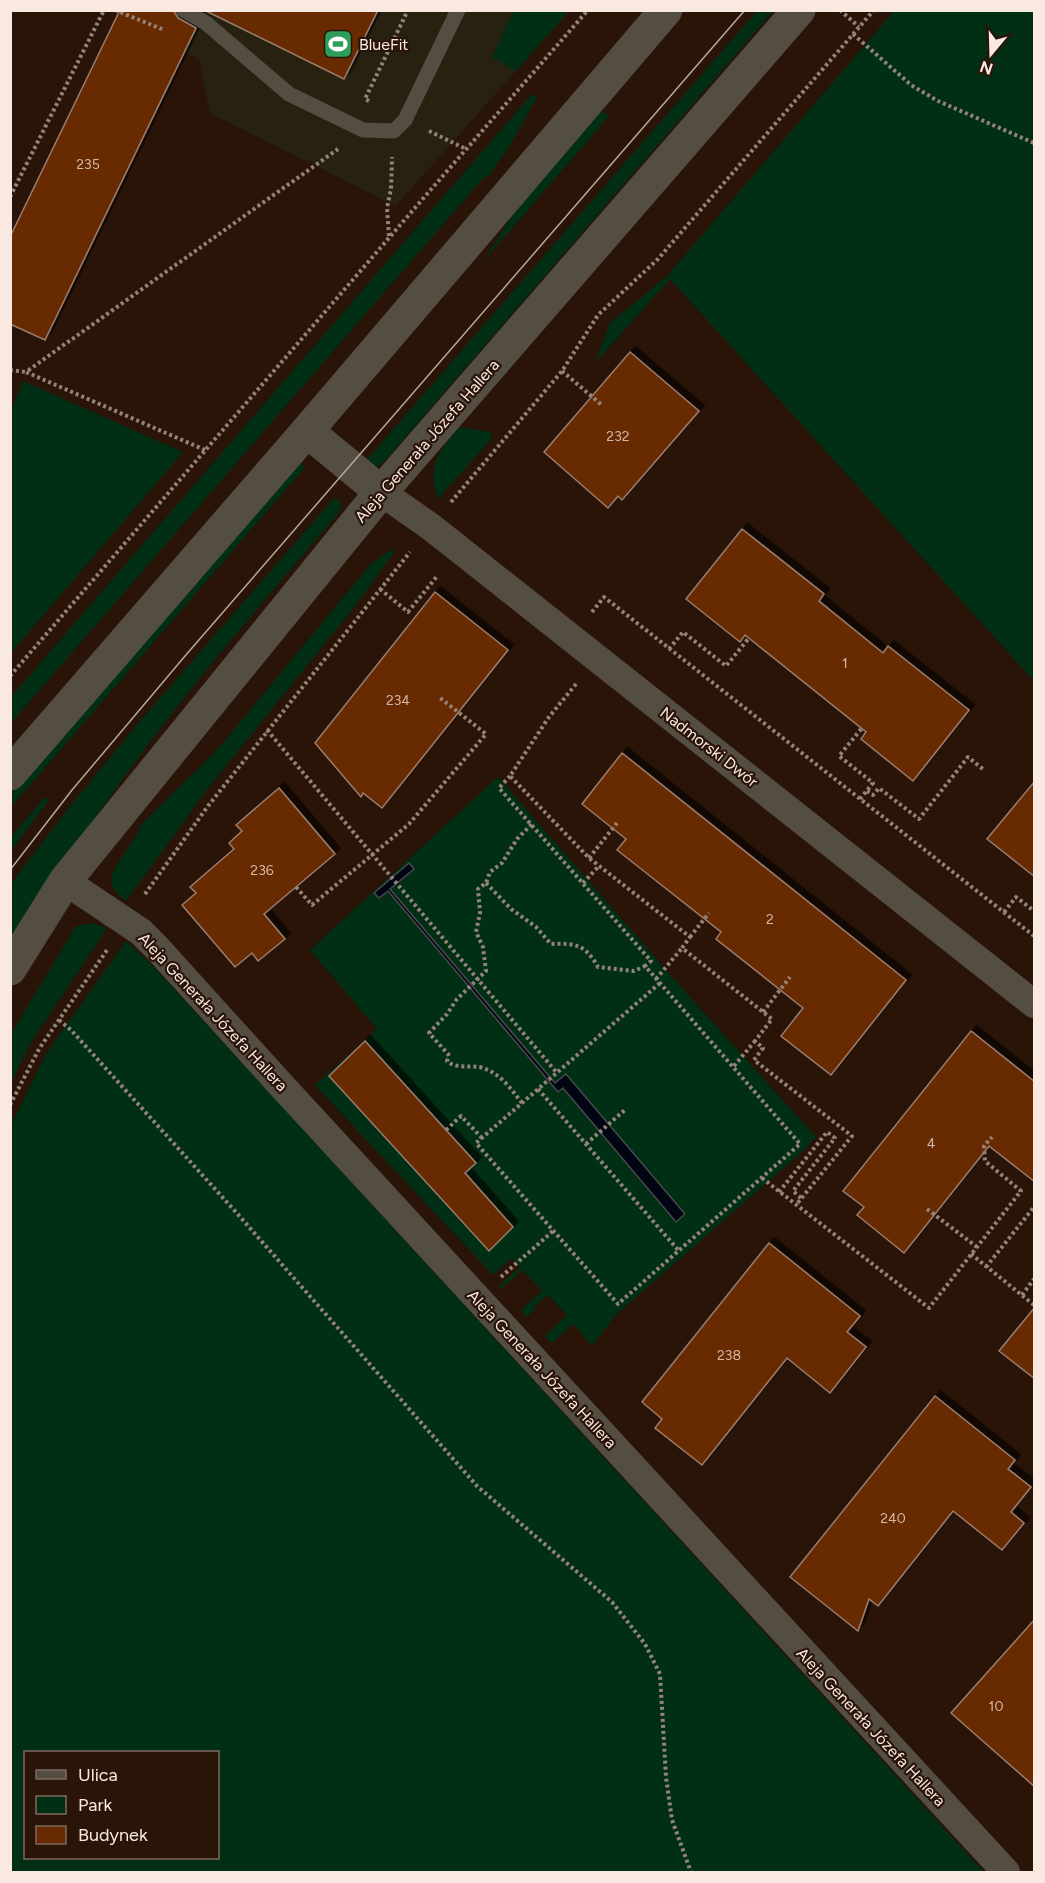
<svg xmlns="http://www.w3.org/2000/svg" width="1045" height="1883" viewBox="0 0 1045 1883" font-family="Figtree,sans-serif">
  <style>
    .commercial { fill: #272110 }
    .green { fill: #002f15; fill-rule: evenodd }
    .water { fill: #000511; stroke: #4b494f; stroke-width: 1.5 }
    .building { fill: #672a02; stroke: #9a7c6e; stroke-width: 1.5; filter: url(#shadow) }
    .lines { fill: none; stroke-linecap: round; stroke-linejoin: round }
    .path { stroke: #958278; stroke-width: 4; stroke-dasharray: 3 3; stroke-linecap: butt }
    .service { stroke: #534d42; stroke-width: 15 }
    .minor { stroke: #534d42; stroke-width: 28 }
    .tertiary { stroke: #534d42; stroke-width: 33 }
    .tram { stroke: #b8a79d; stroke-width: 1.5 }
    .labels { text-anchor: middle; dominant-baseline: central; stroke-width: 4.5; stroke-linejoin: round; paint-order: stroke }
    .number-label { font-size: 14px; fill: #d4b9a9 }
    .poi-label { font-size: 16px; fill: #f9e9e1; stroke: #2a1408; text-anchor: start }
    .street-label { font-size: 16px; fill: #f9e9e1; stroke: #2a1408 }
  </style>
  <defs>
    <filter id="shadow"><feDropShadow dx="5.5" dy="-5.5" stdDeviation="0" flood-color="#0009"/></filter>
  </defs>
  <rect width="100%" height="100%" fill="#2a1408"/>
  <polygon class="commercial" points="136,10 569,11 396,206 210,113 199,59 129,26"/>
  <g class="green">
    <polygon points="514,10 569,11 516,71 492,57"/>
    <path d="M757,11H773L384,462C377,467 372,468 363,464Z"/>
    <polygon points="894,11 1034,11 1034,681 670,279 595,363 610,323 667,276"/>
    <polygon points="532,94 537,97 511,144 488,177 485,176 11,723 11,697"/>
    <polygon points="602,111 609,116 482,263 518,207"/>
    <polygon points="23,381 183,452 11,653 11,411"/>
    <path d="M459,427L490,432L492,438L438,499C426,467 439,451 459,427Z"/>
    <polygon points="299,463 306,466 11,807 11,792"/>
    <path d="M335,497C342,502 342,507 338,514C256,609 174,705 102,808C70,853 41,901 11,948L10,885L67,810L135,727Z"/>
    <path d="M397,548L359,601L209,787L126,901C105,886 109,876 122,857C128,848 134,839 140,829L138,828L217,750L370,565L384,554Z"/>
    <polygon points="498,777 688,995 816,1137 802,1152 617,1314 592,1346 573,1324 552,1343 545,1336 567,1315 548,1295 534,1307 536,1309 527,1317 521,1310 542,1291 522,1270 501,1289 499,1286 520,1267 512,1258 493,1275 315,1085 377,1029 310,950"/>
    <polygon points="45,797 49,800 11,851 11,837"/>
    <polygon points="92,923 107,928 30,1044 11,1083 11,1034 76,926"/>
    <path d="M126,941L154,967L984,1872H11V1125L46,1054ZM26,1752H218V1858H26Z"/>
  </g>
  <polygon class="water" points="409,863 414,869 390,889 555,1083 566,1074 685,1214 676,1222 563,1088 558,1092 388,891 379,898 374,893"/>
  <g class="building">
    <polygon points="120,10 173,10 178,18 196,28 45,340 10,324 10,237"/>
    <polygon points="204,10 378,10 344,79"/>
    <polygon points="630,352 699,411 622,500 618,496 608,508 544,452"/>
    <polygon points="742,529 824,594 819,601 883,653 888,646 969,710 913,781 861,739 866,732 745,635 740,642 686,599"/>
    <polygon points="435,592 508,650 382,808 363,793 361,797 315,743"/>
    <polygon points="622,753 906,980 831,1075 781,1036 803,1008 716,939 721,932 617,850 626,839 582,804"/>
    <polygon points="1035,781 1035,877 987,839"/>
    <polygon points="279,788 335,854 264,914 285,939 258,961 252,953 235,967 182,905 196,893 190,887 234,849 229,843 242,831 236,825"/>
    <polygon points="971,1031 1035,1082 1035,1182 989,1146 904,1253 857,1215 864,1207 843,1191"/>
    <polygon points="365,1041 476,1163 465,1173 513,1227 489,1251 329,1076"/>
    <polygon points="769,1243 860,1316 847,1332 866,1347 830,1393 787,1358 702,1465 655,1428 662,1419 642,1402"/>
    <polygon points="1035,1307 1035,1379 999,1351"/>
    <polygon points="935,1396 1015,1460 1008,1469 1031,1487 1011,1512 1024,1523 1002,1550 953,1511 878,1606 869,1599 858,1631 790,1577"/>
    <polygon points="1035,1619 1035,1787 951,1713"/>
  </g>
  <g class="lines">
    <g class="path">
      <polyline points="115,10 164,30"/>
      <polyline points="840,10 859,27"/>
      <polyline points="853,34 911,85 938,101 1034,143"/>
      <polyline points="369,101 365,99 408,10"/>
      <polyline points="429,131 466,149"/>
      <polyline points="10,197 104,10"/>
      <polyline points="389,236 387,208 391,189 392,157"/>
      <polyline points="10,370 26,372"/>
      <polyline points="562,371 603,406"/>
      <polyline points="205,450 26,372 338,149"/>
      <polyline points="451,502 562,371 598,315 658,259 874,10"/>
      <polyline points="380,589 408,612 438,575"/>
      <polyline points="592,612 604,597 1034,936"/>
      <polyline points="669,649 683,632 726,666 749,638"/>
      <polyline points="10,676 427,194 588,10"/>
      <polyline points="576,684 549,717 510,776 589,858 690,937 682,948 772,1019 755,1041 763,1048 754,1060 852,1136 796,1205"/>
      <polyline points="267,730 557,1073"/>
      <polyline points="510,776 499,788 651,961 645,966 660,983 800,1144 618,1304 476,1143 660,983"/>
      <polyline points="867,791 873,795 879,788 919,819 968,757 984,770"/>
      <polyline points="860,799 873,783 839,756 862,728"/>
      <polyline points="589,858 617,823"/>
      <path d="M486,883L511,909L536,927L551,944C575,943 585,944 598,967L634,971L645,966"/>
      <polyline points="583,883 599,866"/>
      <polyline points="296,887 312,905 409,824 486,734 439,697"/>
      <polyline points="145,894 208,806 410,552"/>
      <polyline points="1004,912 1016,897 1034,911"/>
      <polyline points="690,937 709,913"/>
      <polyline points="656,979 682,948"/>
      <polyline points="763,1012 790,977"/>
      <polyline points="59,1020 71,1030 234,1210 477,1486 612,1602 645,1644 660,1674 666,1777 672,1820 691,1872"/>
      <polyline points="734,1066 755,1041"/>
      <polyline points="538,1089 679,1251"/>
      <path d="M522,1103C511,1089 501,1074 483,1068C471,1064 457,1070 447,1061L449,1056L448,1054L429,1033L447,1014L457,999L486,971L483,947L476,932L480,913L478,889L486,883L490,872L502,863L517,839L532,824"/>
      <polyline points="10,1105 39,1049 107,950"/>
      <polyline points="446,1130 461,1116 482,1138"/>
      <polyline points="586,1144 626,1109"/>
      <polyline points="762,1178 929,1308 1021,1191 985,1161 984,1146 992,1137"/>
      <polyline points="779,1192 827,1132 835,1138 793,1191 801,1198"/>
      <polyline points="927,1209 977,1247"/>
      <polyline points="971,1254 1034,1305"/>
      <polyline points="986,1267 1034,1207"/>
      <polyline points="501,1277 553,1231"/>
      <polyline points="1022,1295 1034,1279"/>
    </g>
    <polyline class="service" points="183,10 206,23 289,94 363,130 394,131 405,120 458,10"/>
    <g class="minor">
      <polyline points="381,492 431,527 1034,1004"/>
      <polyline points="65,881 141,932 156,947 281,1085 1006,1872"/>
    </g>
    <g class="tertiary">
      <polyline points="307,431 381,492"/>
      <polyline points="10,774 307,431 666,10"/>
      <polyline points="10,969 65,881 381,492 799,10"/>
    </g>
    <polyline class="tram" points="10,870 72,790 185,656 745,10"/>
  </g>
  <defs>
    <g id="stadium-square" transform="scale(1.5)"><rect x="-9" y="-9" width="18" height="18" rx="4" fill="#2e9e5b" stroke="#2a1408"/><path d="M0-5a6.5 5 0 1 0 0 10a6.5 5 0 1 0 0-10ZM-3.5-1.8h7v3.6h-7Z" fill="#fff"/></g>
  </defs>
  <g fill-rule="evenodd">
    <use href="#stadium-square" x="338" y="44"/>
  </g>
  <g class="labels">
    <g class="number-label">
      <text x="88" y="164">235</text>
      <text x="618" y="436">232</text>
      <text x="845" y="663">1</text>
      <text x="398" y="700">234</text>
      <text x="262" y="870">236</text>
      <text x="770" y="919">2</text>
      <text x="931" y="1143">4</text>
      <text x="729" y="1355">238</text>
      <text x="893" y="1518">240</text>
      <text x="996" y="1706">10</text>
    </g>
    <g class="poi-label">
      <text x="359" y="44">BlueFit</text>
    </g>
    <g class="street-label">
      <text transform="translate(427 441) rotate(-49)">Aleja Generała Józefa Hallera</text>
      <text transform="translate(709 747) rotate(38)">Nadmorski Dwór</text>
      <text transform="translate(213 1012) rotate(47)">Aleja Generała Józefa Hallera</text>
      <text transform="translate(542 1369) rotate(47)">Aleja Generała Józefa Hallera</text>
      <text transform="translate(871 1727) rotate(47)">Aleja Generała Józefa Hallera</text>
    </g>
  </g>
  <rect width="1045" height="1883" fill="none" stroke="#f9e9e1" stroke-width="24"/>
  <rect x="24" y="1751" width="195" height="108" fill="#2a1408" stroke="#7d695f" stroke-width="1.5"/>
  <rect x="36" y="1770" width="30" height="9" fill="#534d42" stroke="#7d695f" stroke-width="1.5"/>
  <text x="78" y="1781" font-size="18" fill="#f9e9e1">Ulica</text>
  <rect x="36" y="1796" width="30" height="18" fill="#002f15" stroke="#7d695f" stroke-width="1.5"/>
  <text x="78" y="1811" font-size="18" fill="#f9e9e1">Park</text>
  <rect x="36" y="1826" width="30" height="18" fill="#672a02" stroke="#7d695f" stroke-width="1.5"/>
  <text x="78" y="1841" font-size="18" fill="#f9e9e1">Budynek</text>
  <g transform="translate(991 54) rotate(199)" stroke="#2a1408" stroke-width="4.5" paint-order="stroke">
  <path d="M0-4.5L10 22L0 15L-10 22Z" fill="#f9e9e1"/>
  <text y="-9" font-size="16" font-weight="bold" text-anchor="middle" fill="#f9e9e1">N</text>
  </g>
</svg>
